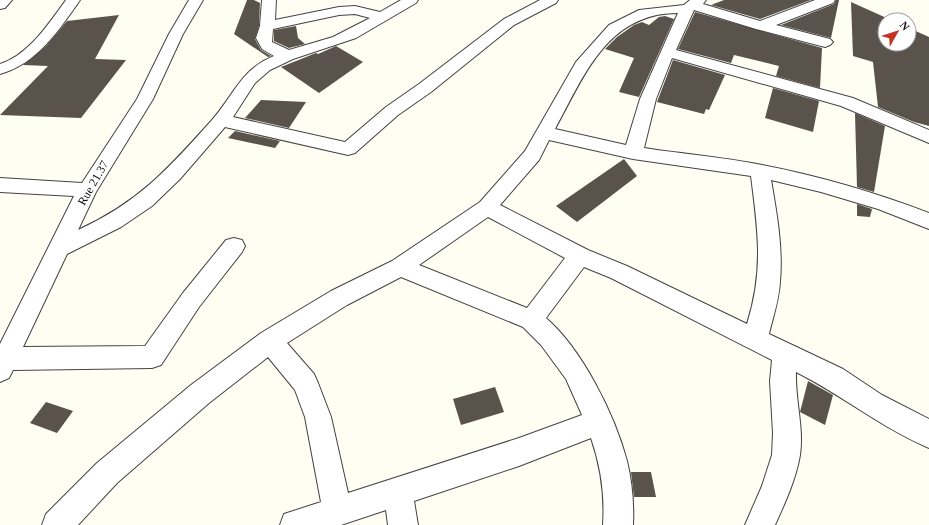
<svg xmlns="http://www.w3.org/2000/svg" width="929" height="525" viewBox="0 0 929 525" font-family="'Times New Roman',serif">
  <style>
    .building { fill: #59534c }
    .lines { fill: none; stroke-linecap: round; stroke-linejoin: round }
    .street-casing { stroke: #434343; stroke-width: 2 }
    .street { fill: #fff; fill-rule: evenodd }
    .labels { text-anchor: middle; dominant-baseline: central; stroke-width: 4; stroke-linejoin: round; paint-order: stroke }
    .street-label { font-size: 12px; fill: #101010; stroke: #fff }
  </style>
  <rect width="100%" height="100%" fill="#fffef3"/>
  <g class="building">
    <polygon points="247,0 254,0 260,3 259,26 255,39 261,50 271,56 268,57 234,34"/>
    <polygon points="724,0 811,0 760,19 711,5"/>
    <polygon points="836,0 839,0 831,38 781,25 834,4"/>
    <polygon points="851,2 891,20 885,20 885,44 909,44 909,28 929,37 929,126 914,122 878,107 873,62 853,56"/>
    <polygon points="695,12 822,48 820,88 776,76 779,66 734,55 731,63 678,49"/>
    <polygon points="119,15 95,59 126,60 81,118 0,115 48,66 23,65 47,45 67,21"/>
    <polygon points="665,16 674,19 639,97 619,92 634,58 605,49 617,37 634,25 642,22 649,25 659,17"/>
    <polygon points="296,26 298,38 305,44 289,48 274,41 274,30"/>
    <polygon points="336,46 363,62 319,93 281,67 316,53 318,54"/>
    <polygon points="673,60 725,75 709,110 706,109 704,114 657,102"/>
    <polygon points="773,88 819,101 813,132 765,118"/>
    <polygon points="261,100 306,102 289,128 245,118"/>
    <polygon points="855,113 885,126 874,192 857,187"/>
    <polygon points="235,131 280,141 275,148 228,138"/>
    <polygon points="624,159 637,176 577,222 556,206"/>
    <polygon points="857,204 872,209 870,217 857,216"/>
    <polygon points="808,381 833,395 825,425 800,412"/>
    <polygon points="495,387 504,412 461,425 453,399"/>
    <polygon points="46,402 73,411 57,433 30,423"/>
    <polygon points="631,472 651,472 656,497 634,497"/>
  </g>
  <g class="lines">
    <g class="street-casing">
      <g id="street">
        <polygon points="0,0 12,0 5,8 0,9"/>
        <path d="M66,0H80C59,30 37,64 0,74V64C29,55 49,23 66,0Z"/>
        <path d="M189,0H203L183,34L153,99L96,192L78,230C139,202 168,169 212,120C234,95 241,69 274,56L262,49L256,38L260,26L262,0H276L275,20L339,7L355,6L380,12L401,0H418L416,3L356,38L293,59L270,70L255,83L233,117L345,142L386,107L419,84L504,19L540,0H558L556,3L514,25L431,92L398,115L355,153L348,155L225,127L180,179L152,206L121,227L67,254L23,347L145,346L183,293L226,240L234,238L242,240L245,246L242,252L199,307L161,365L152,368L13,370L9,378L0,382V344L74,196L0,192V178L82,183L137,99L169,34ZM355,14L370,18L333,37L289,50L272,42L273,29L339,15Z"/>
        <path d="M690,0H706L703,4L760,21L815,0H835L833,3L776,25L830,39L833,42L830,45L825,47L756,29L694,10L676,50L853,98L929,130V143L841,106L672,58L656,99L644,148C683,154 723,157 762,165C819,176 874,192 929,213V229L878,209L821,192L771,180C777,214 783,248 780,282C779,300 773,317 769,334L843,369L882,395L929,419V448C882,428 842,395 796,372C795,400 804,428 800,455C796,479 785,503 775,525H745L762,486L772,455L773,433L770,381L772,360L611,278L584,267L546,318C582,349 615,415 627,461C632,481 634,504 633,525H603C605,495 601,467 591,438L519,466L414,501L418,525H388L386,510L341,525H280L284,514L321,502L305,417L295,390L268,357L209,403L117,483L78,525H42L46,514L97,463L191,385L261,333L331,291L392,261L480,202L525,151L576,62L609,25L639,10L684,5ZM678,13L640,99L626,145L555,129C584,76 607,13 678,13ZM549,140L633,159L751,176C758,231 764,270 747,324L627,266L588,250L500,205L539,160ZM488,217L565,258L527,308L419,265ZM401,277L523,327L541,345L566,379L582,415L519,438L348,493L331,417L318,383L314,374L287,343L347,305Z"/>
      </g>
    </g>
    <use href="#street" class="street"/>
  </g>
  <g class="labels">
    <g class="street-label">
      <text transform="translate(93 183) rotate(-60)">Rue 21.37</text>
    </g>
  </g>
  <g transform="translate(897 32) rotate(51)"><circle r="19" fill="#ffffff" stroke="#9f9f9f"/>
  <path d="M0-3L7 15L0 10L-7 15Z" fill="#c23326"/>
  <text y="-6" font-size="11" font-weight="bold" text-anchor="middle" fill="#101010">N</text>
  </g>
</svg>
